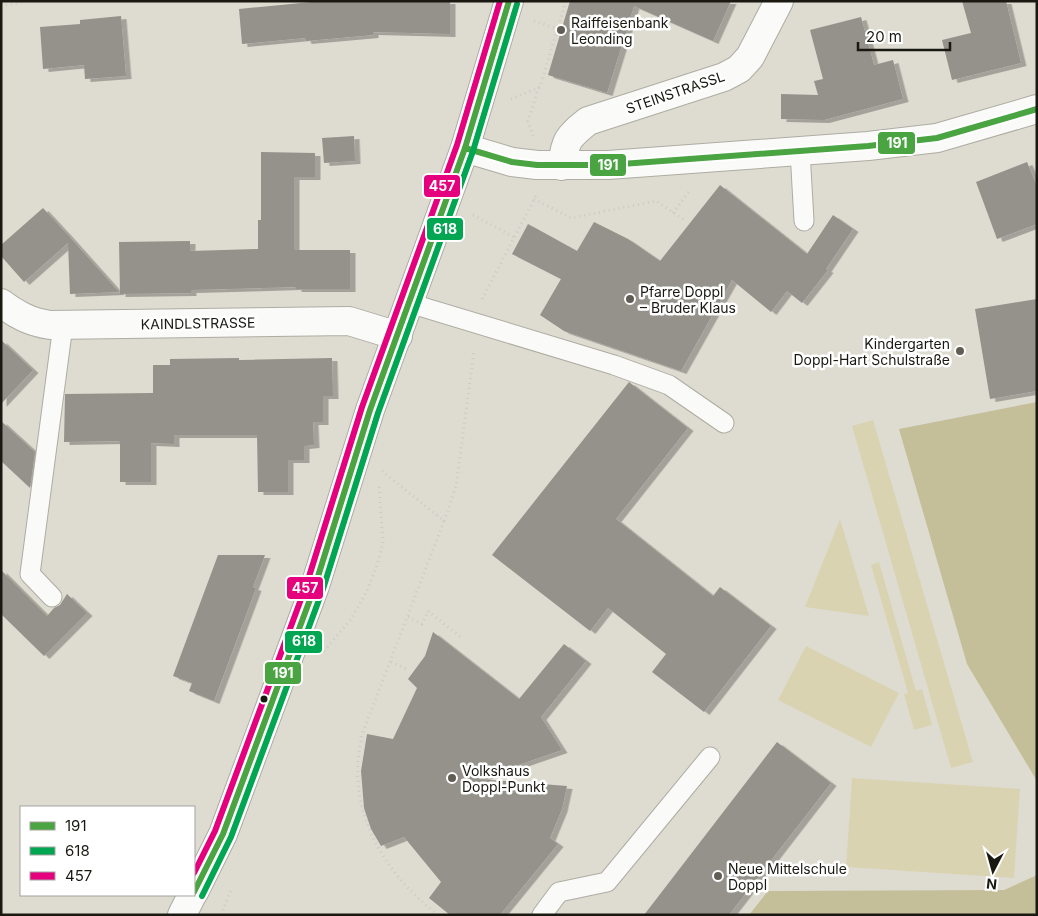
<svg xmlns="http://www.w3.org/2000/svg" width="1038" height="916" viewBox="0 0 1038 916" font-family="Inter,sans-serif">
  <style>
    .green { fill: #dad3b2 }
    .forest { fill: #c4be99 }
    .building { fill: #94928a; filter: url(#shadow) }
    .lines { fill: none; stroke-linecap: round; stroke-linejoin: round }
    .lane-casing { stroke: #aeaca3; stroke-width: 21 }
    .street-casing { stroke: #aeaca3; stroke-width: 30 }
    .secondary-casing { stroke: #aeaca3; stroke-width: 30 }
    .path { stroke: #cacac7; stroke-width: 3; stroke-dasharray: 1 4; stroke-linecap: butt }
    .lane { stroke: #fafaf8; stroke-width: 19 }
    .street { stroke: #fafaf8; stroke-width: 28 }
    .secondary { stroke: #fafaf8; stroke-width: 28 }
    .bus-1-casing { stroke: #fff; stroke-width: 10 }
    .bus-2-casing { stroke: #fff; stroke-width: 10 }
    .bus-3-casing { stroke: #fff; stroke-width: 10 }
    .bus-1 { stroke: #49a441; stroke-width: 6 }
    .bus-2 { stroke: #00a651; stroke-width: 6 }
    .bus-3 { stroke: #e5007d; stroke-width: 6 }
    .poi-dot { fill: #5f5d54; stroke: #fff; stroke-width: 2 }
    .bus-dot { fill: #1a1911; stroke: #fff; stroke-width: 2 }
    .labels { text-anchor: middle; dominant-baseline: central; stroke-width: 5; stroke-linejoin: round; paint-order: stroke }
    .poi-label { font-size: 14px; fill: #1a1911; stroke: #fff; text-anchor: start }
    .street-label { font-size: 14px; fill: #1a1911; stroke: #fff }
    .line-badge { stroke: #fff; stroke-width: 2 }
    .badge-label { font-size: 14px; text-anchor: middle; font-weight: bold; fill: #fff }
  </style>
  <defs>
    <filter id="shadow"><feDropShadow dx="5.5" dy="3" stdDeviation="0" flood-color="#0004"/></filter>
  </defs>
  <rect width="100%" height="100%" fill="#dedcd1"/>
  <g class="green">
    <polygon points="873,420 973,762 951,768 852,426"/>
    <polygon points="840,519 869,616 805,607"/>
    <polygon points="879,562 916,691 922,689 932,725 914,730 904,694 908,693 871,565"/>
    <polygon points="806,646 899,693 871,747 778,700"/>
    <polygon points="852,778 1020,789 1014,878 846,867"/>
  </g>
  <g class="forest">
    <polygon points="1037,402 1037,781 967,664 899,429"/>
    <polygon points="1037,874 1037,915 749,915 768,891 1004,890 1035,876"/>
  </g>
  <g class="building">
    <polygon points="322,1 450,1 450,34 373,32 373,35 306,41 305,38 242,44 239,9"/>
    <polygon points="570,1 731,1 713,41 634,6 607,93 548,75"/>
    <polygon points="962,1 1006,1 1021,63 952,80 942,40 971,33"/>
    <polygon points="121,16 126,76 85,79 84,65 43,69 40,27 80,24 80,20"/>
    <polygon points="861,17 874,65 893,60 903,99 824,120 781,119 781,94 818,95 814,81 823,79 810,30"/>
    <polygon points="354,136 355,161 324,163 322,138"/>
    <polygon points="261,152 315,153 315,177 294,177 294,250 350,250 350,289 296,289 296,287 191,290 191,293 120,294 119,242 190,241 190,251 258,249 258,220 261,220"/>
    <polygon points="1027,162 1037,186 1037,224 997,239 976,182"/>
    <polygon points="720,185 807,254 833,215 853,229 826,269 828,270 802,303 787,291 771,312 732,280 681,371 564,331 540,315 561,279 512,254 528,224 577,251 594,222 628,239 660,261"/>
    <polygon points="43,208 68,235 119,292 70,294 68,243 24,282 1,256 1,245"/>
    <polygon points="1037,299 1037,391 990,399 975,309"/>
    <polygon points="1,340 33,370 1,404"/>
    <polygon points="239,358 239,360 332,358 333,396 323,396 323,422 313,422 314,445 304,446 304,460 288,460 288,492 258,492 257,435 174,435 174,444 151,443 151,482 120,482 120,441 64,442 65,394 153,393 153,365 170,365 170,359"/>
    <polygon points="629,382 688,428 616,519 713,596 720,587 771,626 704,712 652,672 666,654 608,608 590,631 492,555"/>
    <polygon points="1,421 35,452 30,488 1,461"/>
    <polygon points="218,555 265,555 253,587 256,588 214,701 189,691 192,683 173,676"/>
    <polygon points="1,570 47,616 54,608 60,605 67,594 87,613 44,656 1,614"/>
    <polygon points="433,632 519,699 564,644 586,661 541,717 562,750 478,779 567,786 562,809 550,838 558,844 500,915 450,915 429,898 441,882 404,837 381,846 371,829 364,808 361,771 367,734 393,739 417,688 408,679 425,656"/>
    <polygon points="777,742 831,783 729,915 644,915"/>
  </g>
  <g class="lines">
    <g class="lane-casing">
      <g id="lane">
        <polyline points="800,151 804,221"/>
        <polyline points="409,303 614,365 669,385 724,423"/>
        <polyline points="52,597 30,574 63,325"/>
        <polyline points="542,915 559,892 607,882 710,757"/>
      </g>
    </g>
    <g class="street-casing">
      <g id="street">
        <polyline points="465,148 512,162 537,165 608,165 868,146 937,138 1037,109"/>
        <path d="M562,166C565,140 568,137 588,121L724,77L739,69L750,57L779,1"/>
        <path d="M1,303C17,315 30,322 50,325L349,321L398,336"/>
      </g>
    </g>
    <g class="secondary-casing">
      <g id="secondary">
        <polyline points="194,892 223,834 315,586 370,410 465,148 509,1"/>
        <polyline points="182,915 192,895"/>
      </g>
    </g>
    <g class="path">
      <polyline points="1,6 25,1"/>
      <polyline points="534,21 561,30"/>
      <polyline points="511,99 540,87 566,1"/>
      <polyline points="533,136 528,121 539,87"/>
      <polyline points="534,199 571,218 656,201 684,220"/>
      <polyline points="673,213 691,189"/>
      <polyline points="473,215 514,237"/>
      <polyline points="482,299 537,194"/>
      <path d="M382,471L444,521L363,732C343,805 381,871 438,915"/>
      <polyline points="444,521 456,487 474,350"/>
      <polyline points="408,617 422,624 428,611 463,639"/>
      <polyline points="324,651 351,619 367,591 377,565 383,543 379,484"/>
      <polyline points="391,662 406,669"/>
      <polyline points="221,915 231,890"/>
    </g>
    <use href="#lane" class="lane"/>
    <use href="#street" class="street"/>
    <use href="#secondary" class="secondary"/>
    <g class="bus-1-casing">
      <g id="bus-1">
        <polyline points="465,148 512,162 537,165 608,165 868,146 937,138 1037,109"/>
        <polyline points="194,892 223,834 315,586 370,410 465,148 509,1"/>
      </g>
    </g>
    <g class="bus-2-casing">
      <polyline id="bus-2" points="202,896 231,837 323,589 378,413 473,151 517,4"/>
    </g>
    <g class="bus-3-casing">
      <polyline id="bus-3" points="194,873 215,831 307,583 362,407 457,145 500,1"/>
    </g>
    <use href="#bus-1" class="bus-1"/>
    <use href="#bus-2" class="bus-2"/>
    <use href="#bus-3" class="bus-3"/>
  </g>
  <g class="poi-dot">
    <circle cx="561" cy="30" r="5"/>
    <circle cx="630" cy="299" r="5"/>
    <circle cx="960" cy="351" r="5"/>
    <circle cx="452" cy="778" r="5"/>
    <circle cx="718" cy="876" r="5"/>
  </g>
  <circle class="bus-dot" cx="264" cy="699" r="4.5"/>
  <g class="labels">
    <g class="poi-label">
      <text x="571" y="22">Raiffeisenbank<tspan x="571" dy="16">Leonding</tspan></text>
      <text x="640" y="291">Pfarre Doppl<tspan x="640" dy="16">– Bruder Klaus</tspan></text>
      <text x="950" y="343" text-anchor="end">Kindergarten<tspan x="950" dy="16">Doppl-Hart Schulstraße</tspan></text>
      <text x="462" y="770">Volkshaus<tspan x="462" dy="16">Doppl-Punkt</tspan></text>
      <text x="728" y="868">Neue Mittelschule<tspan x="728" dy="16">Doppl</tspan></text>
    </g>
    <g class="street-label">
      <text transform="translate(675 92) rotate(-19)">STEINSTRASSL</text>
      <text transform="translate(198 323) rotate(-1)">KAINDLSTRASSE</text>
    </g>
  </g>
  <g class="line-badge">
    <rect x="877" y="131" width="39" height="24" rx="5" fill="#49a441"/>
    <rect x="589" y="153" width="38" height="24" rx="5" fill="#49a441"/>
    <rect x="423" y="174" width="38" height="24" rx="5" fill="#e5007d"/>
    <rect x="426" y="217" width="38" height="24" rx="5" fill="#00a651"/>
    <rect x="286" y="576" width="38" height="24" rx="5" fill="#e5007d"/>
    <rect x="284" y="630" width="39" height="24" rx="5" fill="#00a651"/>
    <rect x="264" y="661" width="38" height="24" rx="5" fill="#49a441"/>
  </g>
  <g class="badge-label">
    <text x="897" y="148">191</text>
    <text x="608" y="170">191</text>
    <text x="442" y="191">457</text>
    <text x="445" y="234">618</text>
    <text x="305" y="593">457</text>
    <text x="304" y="646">618</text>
    <text x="283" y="678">191</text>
  </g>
  <rect width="1038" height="916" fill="none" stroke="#1a1911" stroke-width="5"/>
  <rect x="20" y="806" width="175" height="90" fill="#ffffff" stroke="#a3a3a0"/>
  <rect x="30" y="822" width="25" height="8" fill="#49a441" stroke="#a3a3a0"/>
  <text x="65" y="831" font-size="15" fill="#1a1911">191</text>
  <rect x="30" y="847" width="25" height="8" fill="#00a651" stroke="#a3a3a0"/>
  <text x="65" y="856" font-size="15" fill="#1a1911">618</text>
  <rect x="30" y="872" width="25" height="8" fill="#e5007d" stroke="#a3a3a0"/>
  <text x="65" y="881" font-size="15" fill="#1a1911">457</text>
  <g transform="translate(993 871) rotate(186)" stroke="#ffffff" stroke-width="4" paint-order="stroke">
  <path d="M0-4L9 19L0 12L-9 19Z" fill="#1a1911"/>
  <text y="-8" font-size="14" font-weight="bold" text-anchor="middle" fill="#1a1911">N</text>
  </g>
  <path d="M858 42v8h92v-8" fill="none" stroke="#1a1911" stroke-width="2.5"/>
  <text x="866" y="42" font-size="15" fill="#1a1911" stroke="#ffffff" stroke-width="4" paint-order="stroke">20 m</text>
</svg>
